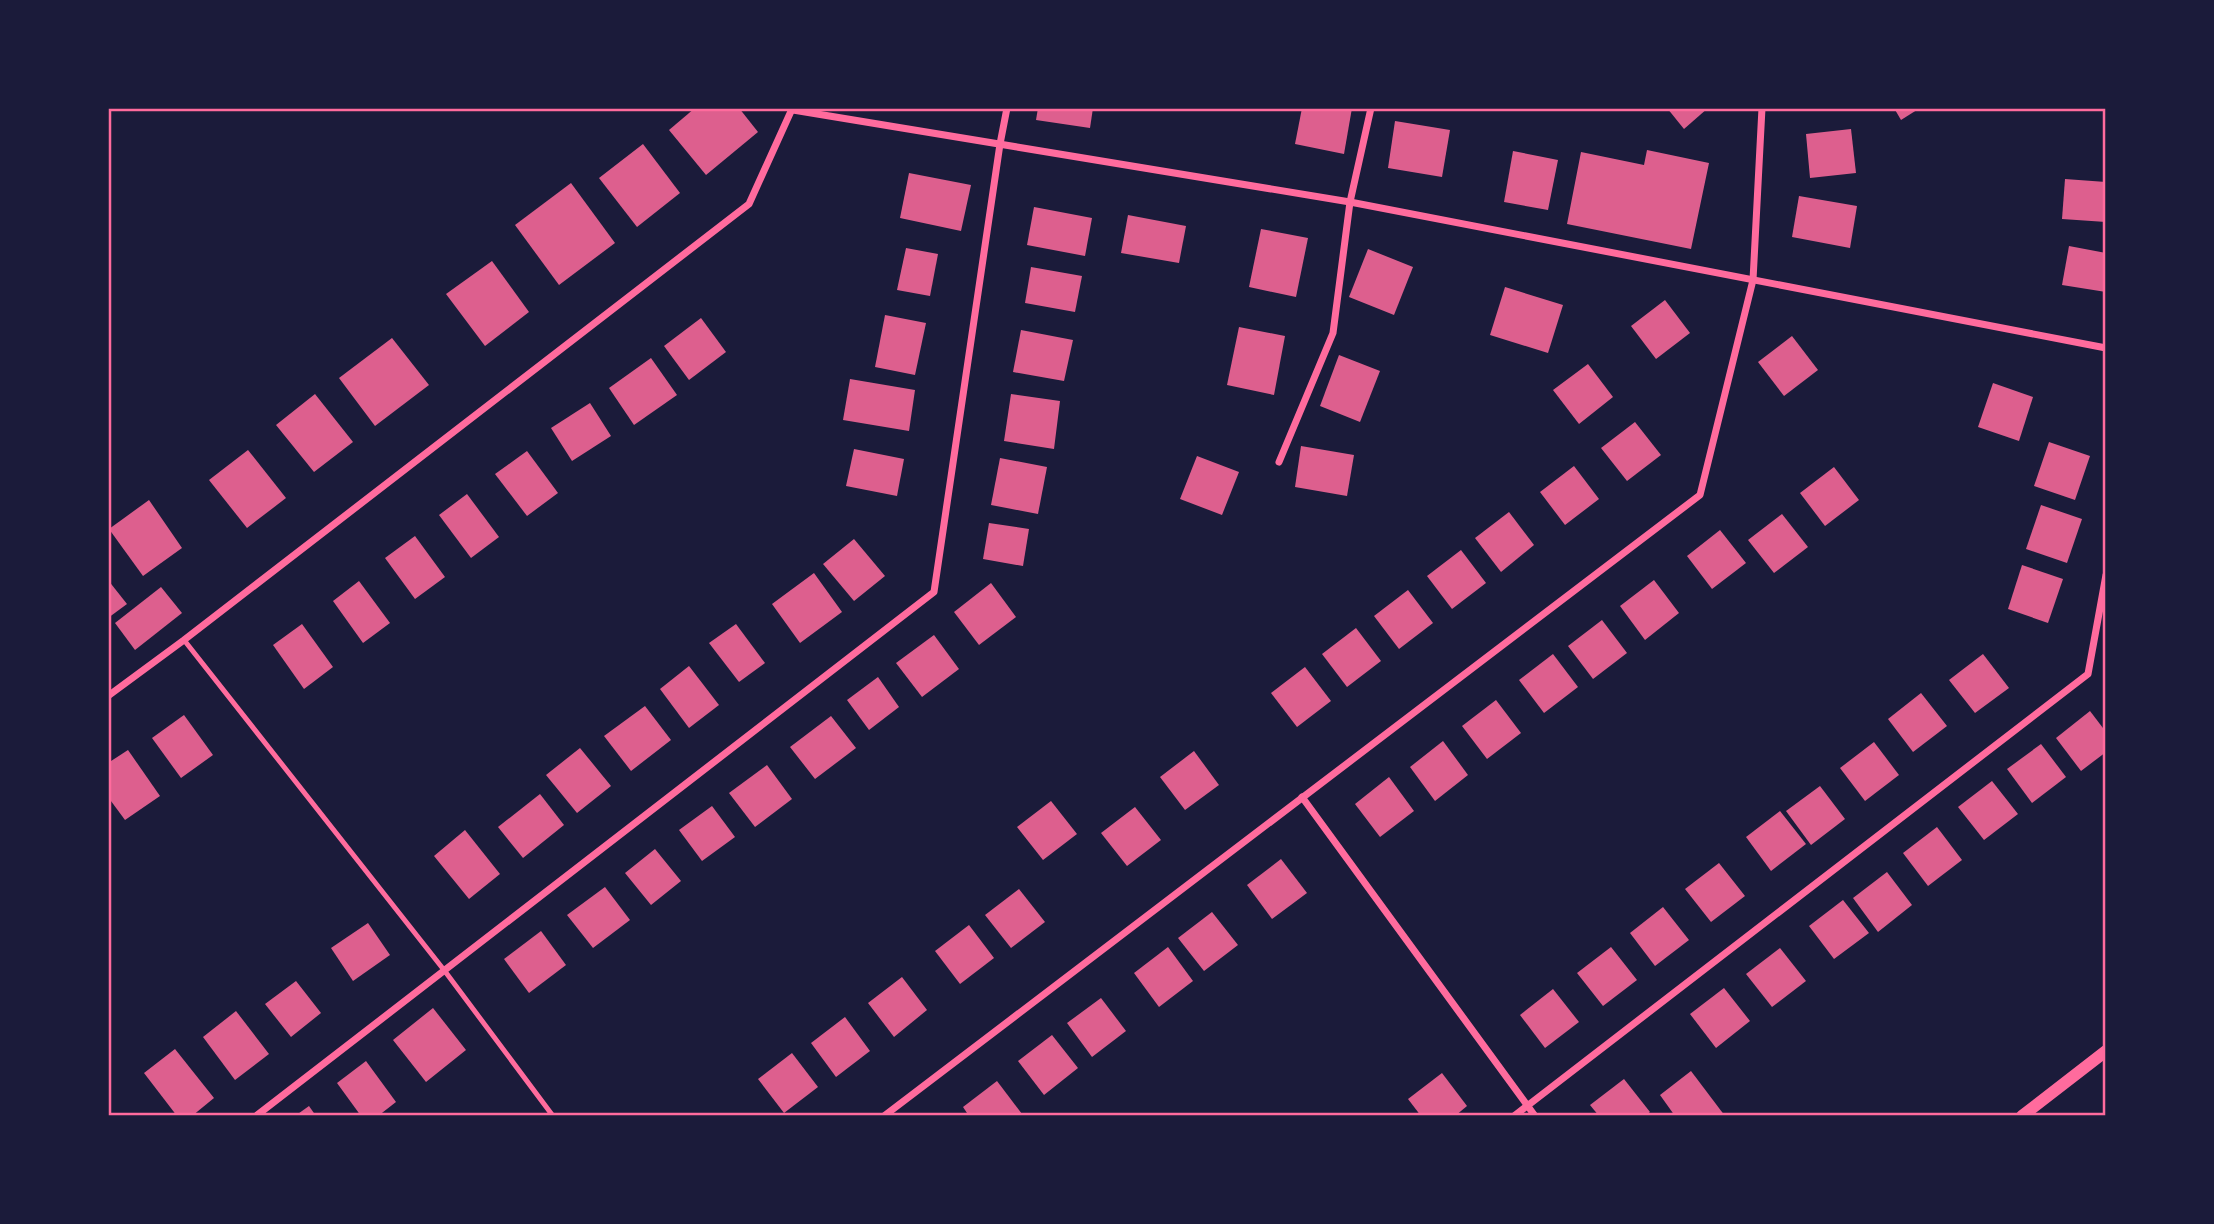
<svg xmlns="http://www.w3.org/2000/svg" width="2214" height="1224" viewBox="0 0 2214 1224" font-family="Ubuntu,sans-serif">
  <style>
    .building { fill: #dd5f8e }
    .lines { fill: none; stroke-linecap: round; stroke-linejoin: round }
    .service { stroke: #ff6b9d; stroke-width: 5 }
    .minor { stroke: #ff6b9d; stroke-width: 7 }
    .tertiary { stroke: #ff6b9d; stroke-width: 12 }
    .neatline { fill: none; stroke: #ff6b9d; stroke-width: 2.5 }
  </style>
  <rect width="100%" height="100%" fill="#1b1b3a"/>
  <g class="building">
    <polygon points="695,108 739,108 758,132 706,175 669,130"/>
    <polygon points="1038,108 1093,108 1090,128 1036,120"/>
    <polygon points="1302,108 1352,108 1344,154 1295,144"/>
    <polygon points="1667,108 1708,108 1684,129"/>
    <polygon points="1894,108 1920,108 1901,120"/>
    <polygon points="1395,121 1450,130 1442,177 1388,168"/>
    <polygon points="1851,129 1856,173 1810,178 1806,134"/>
    <polygon points="643,144 680,193 637,227 599,178"/>
    <polygon points="1647,150 1709,163 1691,249 1567,224 1581,152 1644,165"/>
    <polygon points="1513,151 1558,160 1548,210 1504,202"/>
    <polygon points="909,173 971,185 961,231 900,218"/>
    <polygon points="2065,179 2106,182 2106,222 2062,219"/>
    <polygon points="571,183 615,243 559,285 515,225"/>
    <polygon points="1799,196 1857,206 1850,248 1792,237"/>
    <polygon points="1034,207 1092,218 1085,256 1027,245"/>
    <polygon points="1128,215 1186,226 1179,263 1121,253"/>
    <polygon points="1261,229 1308,238 1296,297 1249,287"/>
    <polygon points="2069,246 2106,253 2106,292 2062,285"/>
    <polygon points="906,248 938,254 930,296 897,290"/>
    <polygon points="1368,249 1413,267 1394,315 1349,297"/>
    <polygon points="492,261 529,312 485,346 446,294"/>
    <polygon points="1031,267 1082,276 1075,312 1025,303"/>
    <polygon points="1505,287 1563,305 1548,353 1490,335"/>
    <polygon points="1665,300 1690,333 1656,359 1631,326"/>
    <polygon points="885,315 926,323 915,375 875,367"/>
    <polygon points="701,318 726,352 689,380 664,346"/>
    <polygon points="1239,327 1285,336 1274,395 1227,385"/>
    <polygon points="1021,330 1073,340 1064,381 1013,372"/>
    <polygon points="1792,336 1818,370 1784,396 1758,362"/>
    <polygon points="392,338 429,385 375,426 339,378"/>
    <polygon points="1339,355 1380,371 1360,422 1320,406"/>
    <polygon points="651,358 677,395 634,425 609,388"/>
    <polygon points="1588,364 1613,397 1579,424 1553,390"/>
    <polygon points="850,379 915,390 909,431 843,420"/>
    <polygon points="1993,383 2033,397 2019,441 1978,427"/>
    <polygon points="315,394 353,442 314,472 276,425"/>
    <polygon points="1011,394 1060,401 1054,449 1004,441"/>
    <polygon points="590,403 611,436 572,461 551,428"/>
    <polygon points="1635,422 1661,455 1627,481 1601,448"/>
    <polygon points="2049,442 2090,456 2075,500 2034,486"/>
    <polygon points="1301,446 1354,455 1347,496 1295,487"/>
    <polygon points="854,449 904,459 897,496 846,486"/>
    <polygon points="248,450 286,498 247,528 209,480"/>
    <polygon points="527,451 558,493 527,516 495,474"/>
    <polygon points="1197,456 1239,472 1222,515 1180,499"/>
    <polygon points="1000,458 1047,467 1038,514 991,505"/>
    <polygon points="1574,466 1599,499 1565,525 1540,492"/>
    <polygon points="1834,467 1859,500 1825,526 1800,493"/>
    <polygon points="467,494 499,537 471,558 439,515"/>
    <polygon points="149,500 182,548 143,576 109,529"/>
    <polygon points="2041,505 2082,519 2067,563 2026,549"/>
    <polygon points="1509,512 1534,545 1501,572 1475,538"/>
    <polygon points="1782,514 1808,547 1774,573 1748,540"/>
    <polygon points="989,523 1029,529 1023,566 983,559"/>
    <polygon points="1720,530 1746,563 1712,589 1687,556"/>
    <polygon points="415,536 445,577 415,599 385,558"/>
    <polygon points="854,539 885,576 854,601 823,564"/>
    <polygon points="1461,550 1486,583 1452,609 1427,576"/>
    <polygon points="2022,565 2063,579 2048,623 2008,609"/>
    <polygon points="814,573 842,612 800,643 772,604"/>
    <polygon points="108,580 127,604 108,618"/>
    <polygon points="1654,580 1679,613 1645,640 1620,606"/>
    <polygon points="359,581 390,623 363,643 333,601"/>
    <polygon points="991,583 1016,617 979,645 954,612"/>
    <polygon points="161,587 182,613 135,650 115,623"/>
    <polygon points="1408,590 1433,623 1399,649 1374,616"/>
    <polygon points="1602,620 1627,653 1593,679 1568,646"/>
    <polygon points="302,624 333,667 304,689 273,645"/>
    <polygon points="736,624 765,663 739,682 709,643"/>
    <polygon points="1356,628 1381,661 1347,687 1322,654"/>
    <polygon points="934,635 959,669 922,697 896,663"/>
    <polygon points="1553,654 1578,687 1544,713 1519,680"/>
    <polygon points="1983,654 2009,688 1975,713 1949,680"/>
    <polygon points="689,666 719,705 689,728 660,689"/>
    <polygon points="1305,667 1331,701 1297,727 1271,693"/>
    <polygon points="878,677 899,707 869,730 847,700"/>
    <polygon points="1921,693 1947,726 1913,752 1888,719"/>
    <polygon points="1496,700 1521,733 1487,759 1462,726"/>
    <polygon points="645,706 671,740 631,771 604,736"/>
    <polygon points="2090,711 2106,732 2106,752 2081,771 2056,738"/>
    <polygon points="184,715 213,755 181,778 152,738"/>
    <polygon points="831,716 856,748 815,779 790,747"/>
    <polygon points="1443,741 1468,775 1435,801 1410,767"/>
    <polygon points="1874,742 1899,775 1865,801 1840,768"/>
    <polygon points="2041,744 2066,777 2032,803 2007,769"/>
    <polygon points="580,748 611,786 577,813 546,775"/>
    <polygon points="128,750 160,796 125,820 108,797 108,763"/>
    <polygon points="1194,751 1219,785 1185,810 1160,777"/>
    <polygon points="767,765 792,799 755,827 729,793"/>
    <polygon points="1389,777 1414,811 1380,837 1355,804"/>
    <polygon points="1992,781 2018,814 1984,840 1958,807"/>
    <polygon points="1820,786 1845,819 1811,845 1786,811"/>
    <polygon points="540,794 564,825 523,858 498,827"/>
    <polygon points="1051,801 1077,834 1043,860 1017,827"/>
    <polygon points="712,806 735,837 702,861 679,830"/>
    <polygon points="1135,807 1161,840 1127,866 1101,833"/>
    <polygon points="1780,811 1806,844 1771,871 1746,837"/>
    <polygon points="1937,827 1962,860 1928,886 1903,853"/>
    <polygon points="465,830 500,874 469,899 434,856"/>
    <polygon points="655,849 681,881 651,905 625,873"/>
    <polygon points="1281,859 1307,893 1272,919 1247,885"/>
    <polygon points="1719,863 1745,896 1711,922 1685,889"/>
    <polygon points="1887,872 1912,905 1878,932 1853,898"/>
    <polygon points="605,887 630,920 593,948 567,915"/>
    <polygon points="1019,889 1045,922 1011,948 985,915"/>
    <polygon points="1843,900 1869,933 1834,959 1809,926"/>
    <polygon points="1663,907 1689,940 1655,966 1630,933"/>
    <polygon points="1212,912 1238,945 1204,971 1178,938"/>
    <polygon points="368,923 390,955 353,981 331,948"/>
    <polygon points="969,925 994,958 960,984 935,951"/>
    <polygon points="541,931 566,965 529,993 504,959"/>
    <polygon points="1168,947 1193,981 1159,1007 1134,973"/>
    <polygon points="1611,947 1637,980 1603,1006 1577,973"/>
    <polygon points="1780,948 1806,981 1772,1007 1746,974"/>
    <polygon points="902,977 927,1010 894,1037 868,1003"/>
    <polygon points="296,981 321,1013 291,1037 265,1004"/>
    <polygon points="1724,988 1750,1021 1716,1048 1690,1014"/>
    <polygon points="1553,989 1579,1022 1545,1048 1520,1015"/>
    <polygon points="1101,998 1126,1031 1092,1057 1067,1023"/>
    <polygon points="433,1008 466,1050 426,1082 393,1040"/>
    <polygon points="236,1011 269,1054 235,1080 203,1037"/>
    <polygon points="845,1017 870,1051 836,1077 811,1043"/>
    <polygon points="1052,1035 1078,1068 1044,1095 1018,1061"/>
    <polygon points="175,1049 214,1098 192,1116 177,1116 144,1073"/>
    <polygon points="792,1053 818,1087 784,1113 758,1079"/>
    <polygon points="366,1061 396,1102 378,1116 361,1116 337,1083"/>
    <polygon points="1691,1071 1725,1116 1675,1116 1660,1095"/>
    <polygon points="1442,1073 1467,1106 1455,1116 1421,1116 1408,1099"/>
    <polygon points="1624,1079 1650,1112 1645,1116 1599,1116 1590,1105"/>
    <polygon points="997,1081 1022,1114 969,1116 963,1107"/>
    <polygon points="309,1106 316,1116 295,1116"/>
  </g>
  <g class="lines">
    <polyline class="service" points="184,640 444,970 553,1116"/>
    <g class="minor">
      <polyline points="793,110 1350,202 2106,348"/>
      <polyline points="1279,462 1333,333 1350,202 1371,108"/>
      <polyline points="108,696 184,640 749,204 792,109"/>
      <polyline points="1302,797 1535,1116"/>
      <polyline points="256,1116 934,592 1000,144 1007,108"/>
      <polyline points="884,1116 1700,495 1753,280 1762,108"/>
      <polyline points="1514,1116 2088,674 2106,575"/>
    </g>
    <polyline class="tertiary" points="2022,1116 2106,1051"/>
  </g>
  <rect width="2214" height="1224" fill="none" stroke="#1b1b3a" stroke-width="220"/>
  <rect x="110" y="110" width="1994" height="1004" class="neatline"/>
</svg>
